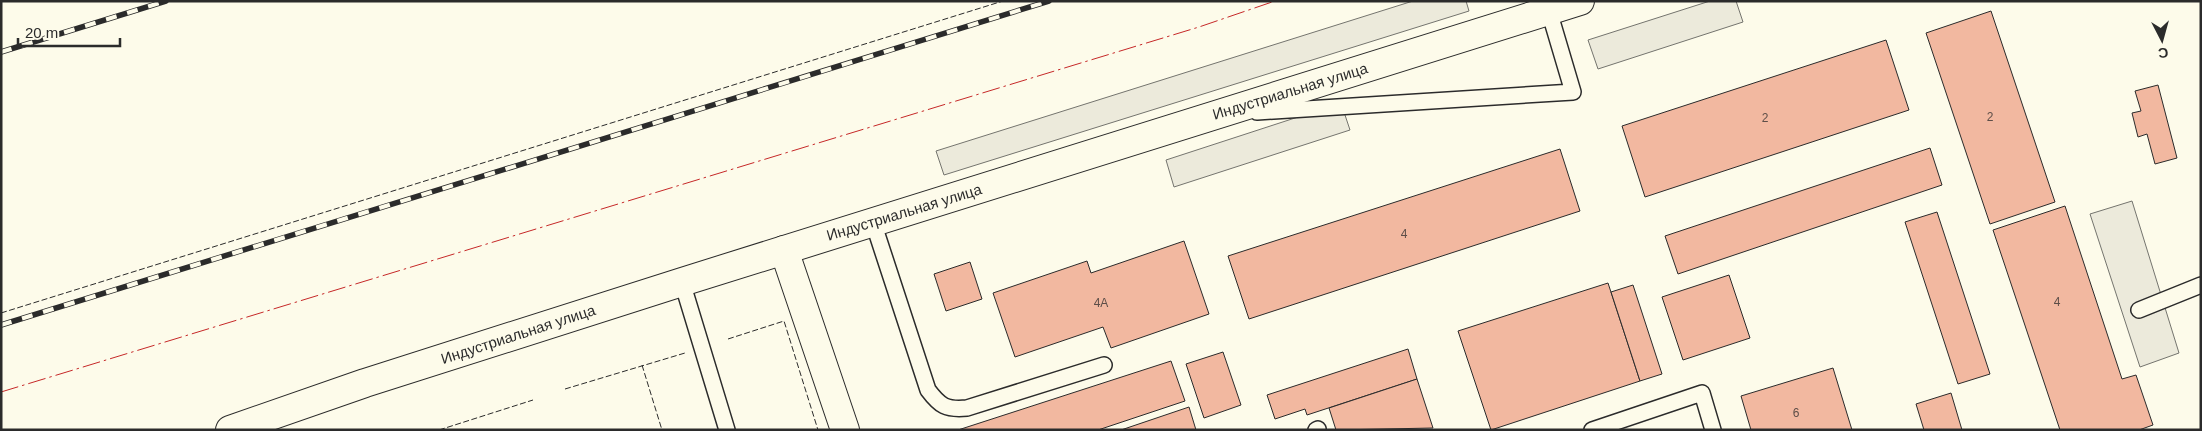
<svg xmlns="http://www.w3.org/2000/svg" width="2202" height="431" viewBox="0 0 2202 431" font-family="Arial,sans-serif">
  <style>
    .parking { fill: #eceadb; stroke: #74746e }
    .building { fill: #f2b8a0; stroke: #2b2b2b }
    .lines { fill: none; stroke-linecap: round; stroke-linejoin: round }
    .service-casing { stroke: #2b2b2b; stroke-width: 18 }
    .minor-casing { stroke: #2b2b2b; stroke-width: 30 }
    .service { stroke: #fdfbea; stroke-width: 15 }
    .minor { stroke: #fdfbea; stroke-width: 28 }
    .rail-casing { stroke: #2b2b2b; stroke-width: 5.5 }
    .rail { stroke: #fdfbea; stroke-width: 4; stroke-dasharray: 11; stroke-linecap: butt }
    .fence { stroke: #2b2b2b; stroke-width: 1; stroke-dasharray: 6 2.5; stroke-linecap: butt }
    .power { stroke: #c62828; stroke-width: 1; stroke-dasharray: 18 4 2.5 4; stroke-linecap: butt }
    .labels { text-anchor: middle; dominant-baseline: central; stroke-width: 4; stroke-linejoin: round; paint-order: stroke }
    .number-label { font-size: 12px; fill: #5d4e48 }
    .street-label { font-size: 15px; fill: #2b2b2b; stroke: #fdfbea }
  </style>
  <rect width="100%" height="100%" fill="#fdfbea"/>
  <g class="parking">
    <polygon points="1413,1 1466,1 1469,11 944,175 936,151"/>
    <polygon points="1710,1 1736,1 1743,22 1598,69 1588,40"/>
    <polygon points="1341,103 1350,130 1174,187 1166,160"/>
    <polygon points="2132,201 2179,353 2140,367 2090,214"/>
  </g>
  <g class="building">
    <polygon points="1991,11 2055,202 1990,224 1926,33"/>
    <polygon points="1886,40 1909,110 1645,197 1622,126"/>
    <polygon points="2158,85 2177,158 2155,164 2147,134 2138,137 2132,113 2141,111 2135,91"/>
    <polygon points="1930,148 1942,185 1678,274 1665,236"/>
    <polygon points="1560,149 1580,211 1249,319 1228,256"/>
    <polygon points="2065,206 2122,379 2136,375 2153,425 2139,430 2060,430 1993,230"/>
    <polygon points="1937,212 1990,374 1958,384 1905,222"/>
    <polygon points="1184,241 1209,314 1111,348 1103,327 1015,357 993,293 1087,261 1091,273"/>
    <polygon points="970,262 982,299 946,311 934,274"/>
    <polygon points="1729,275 1750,338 1683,360 1662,297"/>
    <polygon points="1608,283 1640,381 1491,430 1458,331"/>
    <polygon points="1633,285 1662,374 1640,381 1611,292"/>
    <polygon points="1408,349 1417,379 1307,415 1305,409 1275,419 1267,395"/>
    <polygon points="1223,352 1241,405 1204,418 1186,364"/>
    <polygon points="1171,361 1185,401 1098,430 958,430"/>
    <polygon points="1833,368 1852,430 1751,430 1741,396"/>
    <polygon points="1417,379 1433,428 1336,430 1329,408"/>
    <polygon points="1951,393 1962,430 1924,430 1916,404"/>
    <polygon points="1189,407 1196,430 1121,430"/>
  </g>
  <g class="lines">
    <g class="service-casing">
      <g id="service">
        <polyline points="1257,112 1573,92 1549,11"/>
        <path d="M873,222L928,390C940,406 946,410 967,408L1104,365"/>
        <polyline points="682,282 727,430"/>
        <polyline points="2139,310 2201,285"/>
        <polyline points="1316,430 1318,429"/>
        <polyline points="1592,430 1702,393 1713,430"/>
      </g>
    </g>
    <g class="minor-casing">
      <g id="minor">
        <polyline points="784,250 845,430"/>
        <polyline points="230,430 365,383 682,282 1580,1"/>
      </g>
    </g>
    <use href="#service" class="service"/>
    <use href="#minor" class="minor"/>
    <g class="rail-casing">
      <g id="rail">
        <polyline points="1,52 166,1"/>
        <polyline points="1,325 1049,1"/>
      </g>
    </g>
    <use href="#rail" class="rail"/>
    <g class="fence">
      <polyline points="1,313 1003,1"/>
      <polyline points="728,339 784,321 818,430"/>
      <polyline points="642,365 662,430"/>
      <polyline points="565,389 685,353"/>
      <polyline points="439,430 533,400"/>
    </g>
    <polyline class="power" points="1,392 1199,27 1275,1"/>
  </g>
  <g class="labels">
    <g class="number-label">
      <text x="1990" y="117">2</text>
      <text x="1765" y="118">2</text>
      <text x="1404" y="234">4</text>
      <text x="2057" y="302">4</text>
      <text x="1101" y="303">4А</text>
      <text x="1796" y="413">6</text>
    </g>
    <g class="street-label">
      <text transform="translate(1290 91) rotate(-17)">Индустриальная улица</text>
      <text transform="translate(904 212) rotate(-17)">Индустриальная улица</text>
      <text transform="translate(518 334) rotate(-18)">Индустриальная улица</text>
    </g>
  </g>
  <rect width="2202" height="431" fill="none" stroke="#2b2b2b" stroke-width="5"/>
  <g transform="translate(2162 40) rotate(174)" stroke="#fdfbea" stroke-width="4" paint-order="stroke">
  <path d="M0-4L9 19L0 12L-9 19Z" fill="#2b2b2b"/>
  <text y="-8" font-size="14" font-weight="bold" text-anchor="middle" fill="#2b2b2b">С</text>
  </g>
  <path d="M18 38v8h102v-8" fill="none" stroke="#2b2b2b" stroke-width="2.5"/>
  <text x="25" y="38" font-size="15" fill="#2b2b2b" stroke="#fdfbea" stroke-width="4" paint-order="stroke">20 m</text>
</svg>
